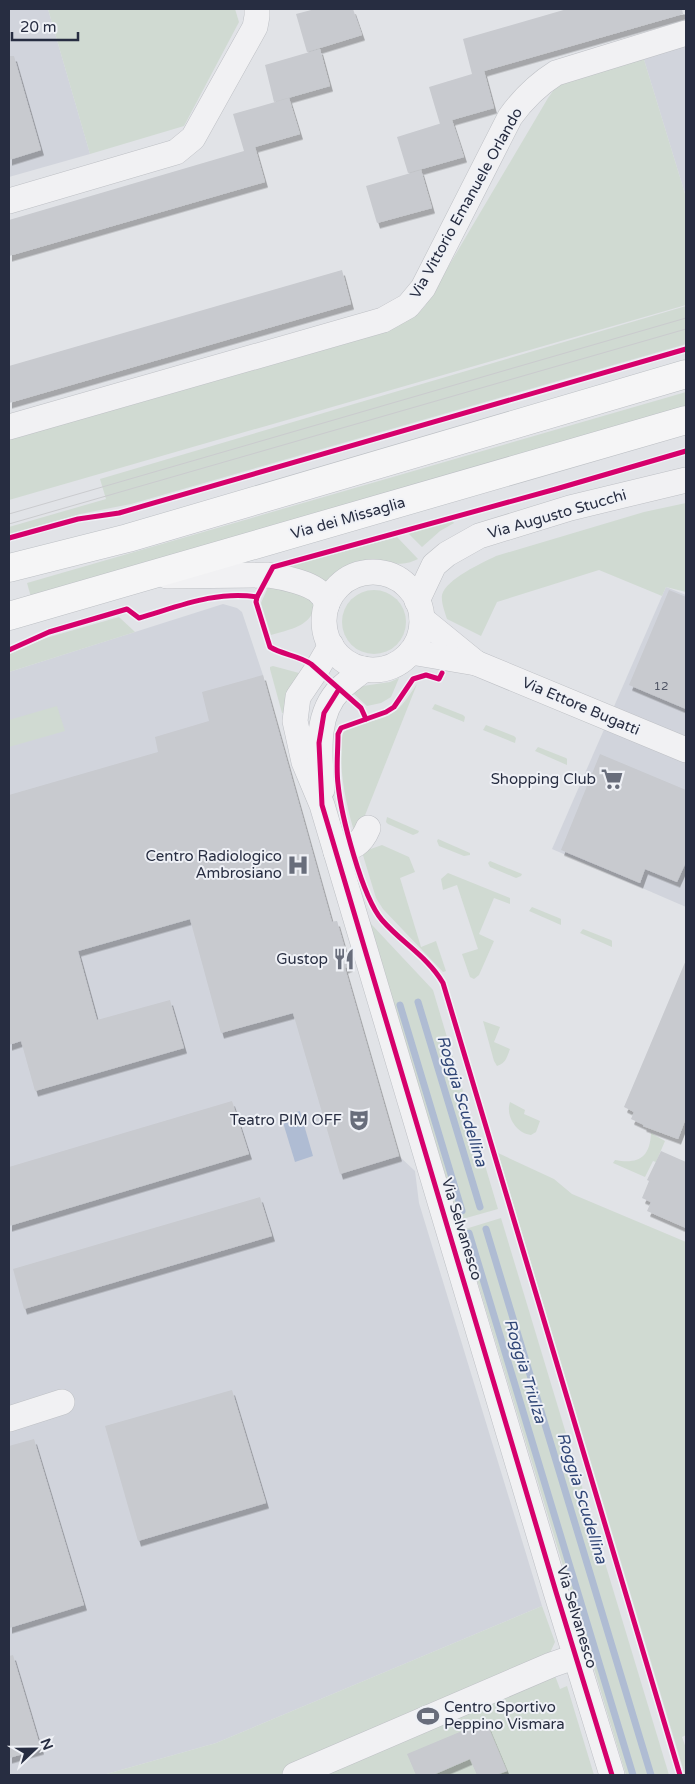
<svg xmlns="http://www.w3.org/2000/svg" width="695" height="1784" viewBox="0 0 695 1784" font-family="'Varela Round',sans-serif">
  <style>
    .built { fill: #d1d4dc }
    .green { fill: #d0dad2 }
    .water { fill: #afbcd3 }
    .lines { fill: none; stroke-linecap: round; stroke-linejoin: round }
    .stream { stroke: #afbcd3; stroke-width: 7 }
    .building { fill: #c8cacf; filter: url(#shadow) }
    .minor-casing { stroke: #bec0c5; stroke-width: 26 }
    .major-casing { stroke: #bdc0c5; stroke-width: 29 }
    .minor { stroke: #f1f1f3; stroke-width: 25 }
    .major { stroke: #f5f5f6; stroke-width: 28 }
    .tram { stroke: #cacbce; stroke-width: 1 }
    .cycleway-casing { stroke: #eff1f6; stroke-width: 8 }
    .cycleway { stroke: #d6006c; stroke-width: 5 }
    .labels { text-anchor: middle; dominant-baseline: central; stroke-width: 4; stroke-linejoin: round; paint-order: stroke }
    .number-label { font-size: 12px; fill: #515666 }
    .street-label { font-size: 15px; fill: #272d41; stroke: #eff1f6 }
    .poi-label { font-size: 15px; fill: #272d41; stroke: #eff1f6; text-anchor: end }
    .water-label { font-size: 16px; font-style: italic; fill: #304676; stroke: #eff1f6 }
  </style>
  <defs>
    <filter id="shadow"><feDropShadow dx="3" dy="5.5" stdDeviation="0" flood-color="#0004"/></filter>
  </defs>
  <rect width="100%" height="100%" fill="#e1e3e7"/>
  <g class="built">
    <polygon points="9,9 48,9 90,154 9,177"/>
    <polygon points="686,40 686,197 642,53"/>
    <polygon points="666,587 686,595 686,907 552,849"/>
    <polygon points="223,604 237,608 242,612 263,675 332,922 337,921 350,966 345,968 399,1156 415,1171 419,1203 542,1606 216,1743 103,1775 9,1775 9,672"/>
  </g>
  <g class="green">
    <polygon points="48,9 235,9 239,22 184,126 90,154"/>
    <polygon points="642,53 686,197 686,305 9,500 9,433 417,315 425,306 548,98 560,81"/>
    <polygon points="686,306 686,344 131,504 80,514 9,534 9,527 106,499 100,479"/>
    <polygon points="686,392 686,407 31,597 27,583"/>
    <path d="M686,503V592L666,587L662,596L599,570L497,602L481,636L447,619C445,612 441,603 442,595C446,579 482,563 496,556L644,512Z"/>
    <polygon points="452,520 454,523 440,531 422,547 408,533"/>
    <path d="M397,537L418,559C398,569 388,560 368,562C352,564 340,573 327,584L279,569Z"/>
    <path d="M269,585L303,593L315,605C311,627 290,629 271,635L261,603Z"/>
    <circle cx="374" cy="622" r="32"/>
    <polygon points="119,617 135,632 9,672 9,654 46,638"/>
    <polygon points="273,666 299,673 287,713 282,713 270,669 270,667"/>
    <polygon points="399,678 391,697 381,703 367,706 352,692 363,686 390,682"/>
    <path d="M417,684L358,833L355,834C346,806 337,763 343,733C354,721 377,723 391,714C402,708 410,694 417,684Z"/>
    <polygon points="435,704 463,715 465,717 464,722 432,709"/>
    <polygon points="57,706 65,731 9,747 9,720"/>
    <polygon points="486,725 514,736 516,738 515,743 483,730"/>
    <polygon points="538,747 566,758 567,759 567,765 535,751"/>
    <polygon points="387,817 419,831 418,833 413,835 388,824 386,822"/>
    <polygon points="438,839 470,853 470,855 464,856 439,846 437,841"/>
    <polygon points="382,845 409,857 415,872 400,878 421,947 436,941 446,971 443,972 383,909 376,898 362,852"/>
    <polygon points="490,861 522,874 521,876 516,878 490,867 488,863"/>
    <polygon points="448,873 510,898 510,904 494,898 479,934 494,941 479,975 474,979 470,977 462,954 478,949 457,885 443,890 441,879"/>
    <polygon points="532,907 559,918 561,919 561,925 529,911"/>
    <polygon points="367,917 372,925 433,990 498,1209 459,1220"/>
    <polygon points="583,929 611,940 612,941 612,947 580,933"/>
    <path d="M483,1021L500,1027L494,1042L510,1049C507,1057 506,1063 497,1066L494,1061Z"/>
    <path d="M510,1102L525,1110L524,1114L540,1121L536,1132L531,1135C517,1134 505,1116 510,1102Z"/>
    <path d="M651,1133L665,1141L656,1162L653,1161L645,1177L613,1163L615,1160C637,1164 650,1159 651,1133Z"/>
    <polygon points="498,1153 554,1179 572,1194 686,1242 686,1735 682,1737 686,1748 686,1775 685,1775"/>
    <polygon points="501,1218 669,1775 626,1775 462,1230"/>
    <polygon points="542,1606 555,1642 548,1657 560,1689 567,1686 594,1775 103,1775 216,1743"/>
  </g>
  <polygon class="water" points="300,1111 313,1156 295,1162 281,1116"/>
  <g class="lines">
    <g class="stream">
      <polyline points="418,1002 480,1207"/>
      <polyline points="400,1005 462,1211"/>
      <polyline points="486,1229 651,1775"/>
      <polyline points="469,1233 633,1775"/>
    </g>
  </g>
  <g class="building">
    <polygon points="315,9 353,9 362,35 307,52 296,14"/>
    <polygon points="567,9 682,9 683,14 484,71 494,108 452,120 464,157 408,173 397,137 442,123 440,124 429,87 472,74 463,39"/>
    <polygon points="320,49 330,86 274,102 265,65"/>
    <polygon points="9,56 14,56 41,150 9,160"/>
    <polygon points="289,98 300,134 255,147 265,182 9,256 9,220 244,151 233,114"/>
    <polygon points="421,170 432,208 377,223 366,186"/>
    <polygon points="342,270 351,304 9,403 9,366"/>
    <polygon points="669,590 686,597 686,709 629,685"/>
    <polygon points="263,675 332,922 337,921 350,966 345,968 399,1156 340,1174 293,1013 221,1033 190,919 78,951 97,1020 170,1000 184,1048 35,1091 21,1041 9,1045 9,795 158,752 155,737 209,721 202,692"/>
    <polygon points="600,754 686,790 686,862 677,882 645,869 640,883 561,850"/>
    <polygon points="686,960 686,1118 678,1139 643,1126 644,1125 631,1119 634,1112 624,1107"/>
    <polygon points="232,1101 249,1154 9,1226 9,1167"/>
    <polygon points="661,1151 686,1162 686,1228 647,1211 651,1202 642,1198 649,1181 647,1180"/>
    <polygon points="260,1197 272,1236 24,1309 13,1269"/>
    <polygon points="232,1390 266,1503 138,1541 105,1426"/>
    <polygon points="34,1439 84,1605 9,1628 9,1446"/>
    <polygon points="13,1655 41,1749 9,1758 9,1656"/>
    <polygon points="486,1721 507,1771 496,1775 477,1775 470,1759 433,1775 416,1775 407,1754"/>
  </g>
  <g class="lines">
    <g class="minor-casing">
      <g id="minor">
        <polyline points="9,201 176,152 193,138 255,27 257,16 257,9"/>
        <path d="M9,427L383,320L408,306L423,288L510,117C523,99 537,85 556,73L686,33"/>
        <circle cx="373" cy="621" r="49"/>
        <path d="M167,576L268,575C282,577 312,583 321,594C324,596 325,601 327,604"/>
        <polyline points="417,601 434,565 447,554 479,536 570,508 686,480"/>
        <polyline points="422,619 476,663"/>
        <polyline points="331,645 317,669 298,697 295,721 304,762 322,805 556,1592 612,1775"/>
        <polyline points="411,652 476,663 686,750"/>
        <path d="M322,790C320,756 314,715 340,689C347,682 356,676 364,669"/>
        <path d="M336,852C353,847 361,845 368,828"/>
        <polyline points="9,1419 62,1402"/>
        <polyline points="295,1775 551,1665 577,1656"/>
      </g>
    </g>
    <g class="major-casing">
      <g id="major">
        <polyline points="9,568 128,538 686,374"/>
        <polyline points="9,616 686,420"/>
      </g>
    </g>
    <use href="#minor" class="minor"/>
    <use href="#major" class="major"/>
    <g class="tram">
      <polyline points="9,514 686,318"/>
      <polyline points="9,524 686,329"/>
    </g>
    <g class="cycleway-casing">
      <g id="cycleway">
        <polyline points="9,538 78,519 119,513 686,349"/>
        <path d="M9,650L49,632L127,609L139,618C177,607 217,590 257,597"/>
        <path d="M442,673L439,679L426,675L413,679L394,707L386,712L341,728L338,734C338,751 336,768 338,784C341,815 362,897 382,920C402,943 428,957 443,983L680,1775"/>
        <polyline points="339,689 324,713 319,743 322,805 556,1592 612,1775"/>
        <path d="M366,719L361,708L311,664C298,655 283,655 270,647L256,602L257,597L273,567L556,489L686,451"/>
      </g>
    </g>
    <use href="#cycleway" class="cycleway"/>
  </g>
  <defs>
    <g id="supermarket-bare" transform="scale(1.725)"><path d="M-6-5.5h2.5l.6 2H6L4.5 2H-2.5L-4.4-4H-6ZM-1.5 3.2a1.3 1.3 0 1 0 .1 0ZM3 3.2a1.3 1.3 0 1 0 .1 0Z" fill="#686d7b" stroke="#eff1f6" stroke-width="2.5" paint-order="stroke"/></g>
    <g id="hospital-bare" transform="scale(1.725)"><path d="M-5-5h3v3.5h4V-5h3V5h-3V1.5h-4V5h-3Z" fill="#686d7b" stroke="#eff1f6" stroke-width="2.5" paint-order="stroke"/></g>
    <g id="restaurant-bare" transform="scale(1.725)"><path d="M-5-6h1v4h1v-4h1v4h1v-4h1v5L-1.5 .5V6h-2V.5L-5-1ZM5-6V6H3V1.5H1.5Q1.5-4 5-6Z" fill="#686d7b" stroke="#eff1f6" stroke-width="2.5" paint-order="stroke"/></g>
    <g id="theatre-bare" transform="scale(1.725)"><path d="M-5-5.5Q0-4 5-5.5V0Q5 5 0 6Q-5 5-5 0ZM-3.3-2.5H-1v1.5H-3.3ZM1-2.5H3.3v1.5H1ZM-2.8 1Q0 5.5 2.8 1Z" fill="#686d7b" stroke="#eff1f6" stroke-width="2.5" paint-order="stroke"/></g>
    <g id="stadium-bare" transform="scale(1.725)"><path d="M0-5a6.5 5 0 1 0 0 10a6.5 5 0 1 0 0-10ZM-3.5-1.8h7v3.6h-7Z" fill="#686d7b" stroke="#eff1f6" stroke-width="2.5" paint-order="stroke"/></g>
  </defs>
  <g fill-rule="evenodd">
    <use href="#supermarket-bare" x="612" y="779"/>
    <use href="#hospital-bare" x="298" y="865"/>
    <use href="#restaurant-bare" x="344" y="959"/>
    <use href="#theatre-bare" x="359" y="1120"/>
    <use href="#stadium-bare" x="428" y="1716"/>
  </g>
  <g class="labels">
    <g class="number-label">
      <text x="661" y="686">12</text>
    </g>
    <g class="street-label">
      <text transform="translate(466 203) rotate(-61)">Via Vittorio Emanuele Orlando</text>
      <text transform="translate(557 514) rotate(-16)">Via Augusto Stucchi</text>
      <text transform="translate(348 518) rotate(-16)">Via dei Missaglia</text>
      <text transform="translate(581 706) rotate(23)">Via Ettore Bugatti</text>
      <text transform="translate(462 1229) rotate(73)">Via Selvanesco</text>
      <text transform="translate(577 1617) rotate(73)">Via Selvanesco</text>
    </g>
    <g class="poi-label">
      <text x="596" y="779">Shopping Club</text>
      <text x="282" y="856">Centro Radiologico<tspan x="282" dy="17">Ambrosiano</tspan></text>
      <text x="328" y="959">Gustop</text>
      <text x="342" y="1120">Teatro PIM OFF</text>
      <text x="444" y="1707" text-anchor="start">Centro Sportivo<tspan x="444" dy="17">Peppino Vismara</tspan></text>
    </g>
    <g class="water-label">
      <text transform="translate(462 1101) rotate(73)">Roggia Scudellina</text>
      <text transform="translate(525 1371) rotate(73)">Roggia Triulza</text>
      <text transform="translate(582 1498) rotate(73)">Roggia Scudellina</text>
    </g>
  </g>
  <rect width="695" height="1784" fill="none" stroke="#272d41" stroke-width="20"/>
  <g transform="translate(35 1749) rotate(68)" stroke="#eff1f6" stroke-width="4" paint-order="stroke">
  <path d="M0-4L9 19L0 12L-9 19Z" fill="#272d41"/>
  <text y="-8" font-size="14" font-weight="bold" text-anchor="middle" fill="#272d41">N</text>
  </g>
  <path d="M12 32v8h66v-8" fill="none" stroke="#272d41" stroke-width="2.5"/>
  <text x="20" y="32" font-size="15" fill="#272d41" stroke="#eff1f6" stroke-width="4" paint-order="stroke">20 m</text>
</svg>
